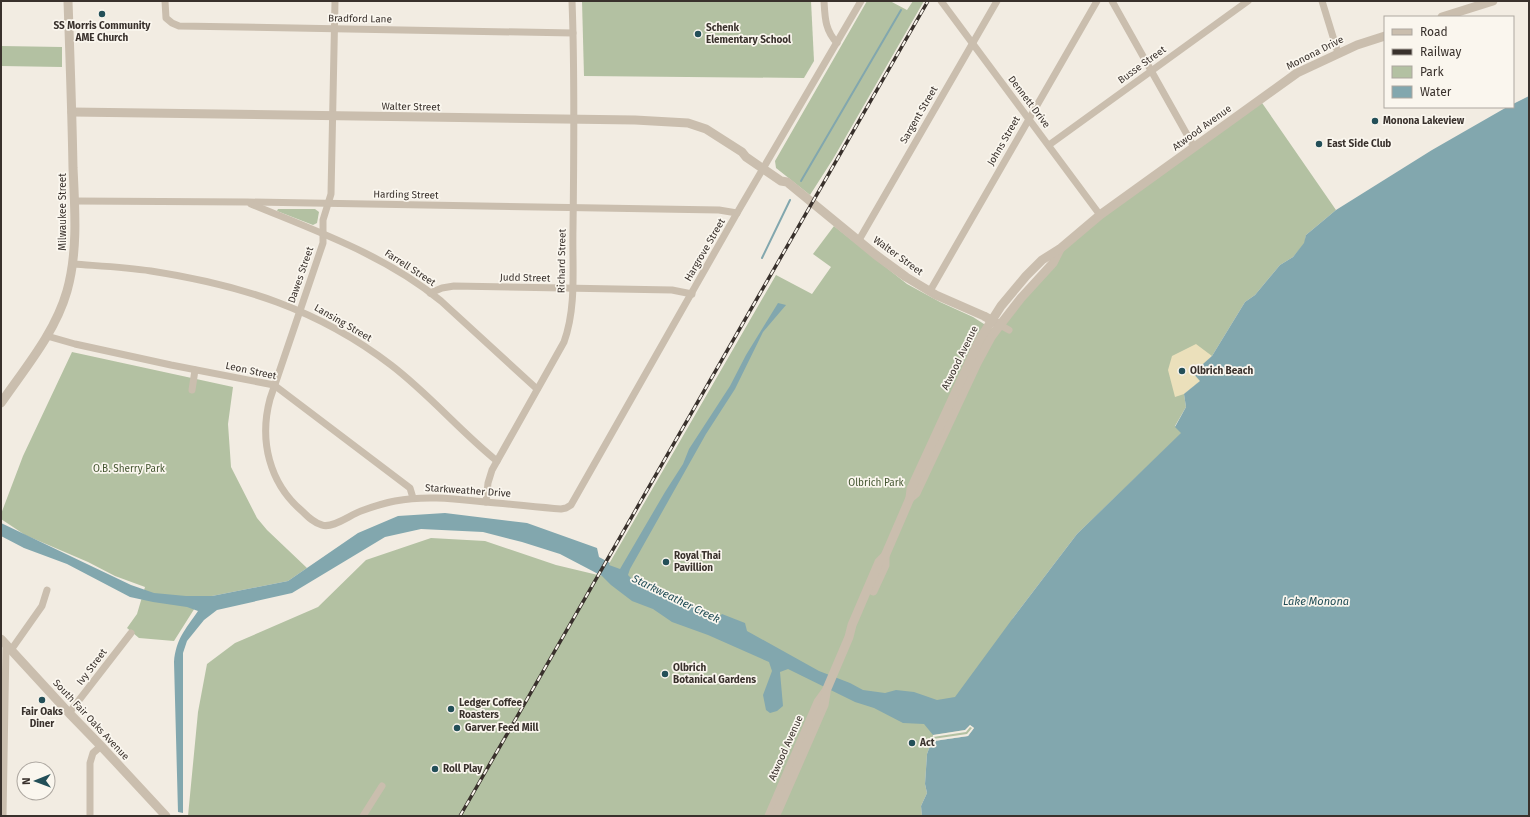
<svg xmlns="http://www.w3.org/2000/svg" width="1530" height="817" viewBox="0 0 1530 817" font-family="'Fira Sans',sans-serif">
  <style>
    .green { fill: #b3c1a2 }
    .sand { fill: #ebe0bb }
    .water { fill: #82a7ae }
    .pier { fill: #f2ece2 }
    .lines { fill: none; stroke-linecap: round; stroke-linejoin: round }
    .stream { stroke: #82a7ae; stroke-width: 2 }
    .minor { stroke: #cabeae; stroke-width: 7 }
    .tertiary { stroke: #cabeae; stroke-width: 9 }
    .rail-casing { stroke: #39312c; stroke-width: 3.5 }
    .rail { stroke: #faf6ee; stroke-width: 2; stroke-dasharray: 6; stroke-linecap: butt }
    .poi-dot { fill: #234f58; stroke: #faf6ee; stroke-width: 1.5 }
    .labels { text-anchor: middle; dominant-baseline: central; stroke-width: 3.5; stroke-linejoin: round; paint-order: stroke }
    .street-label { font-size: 10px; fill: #39312c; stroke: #faf6ee }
    .poi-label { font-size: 10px; font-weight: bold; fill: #39312c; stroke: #faf6ee; text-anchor: start }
    .park-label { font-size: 10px; fill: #445631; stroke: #faf6ee }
    .water-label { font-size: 11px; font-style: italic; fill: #234f58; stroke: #faf6ee }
  </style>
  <rect width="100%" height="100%" fill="#f2ece2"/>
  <g class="green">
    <polygon points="582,1 811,1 814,61 804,78 584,76"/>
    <polygon points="867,1 890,1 907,10 913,1 924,1 833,159 810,195 776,168 775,161"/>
    <polygon points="1,46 62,47 62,67 1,66"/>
    <polygon points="1260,100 1336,210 1306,235 1305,243 1293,257 1280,265 1255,295 1245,302 1212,356 1193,373 1200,381 1184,394 1186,407 1175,426 1182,433 1077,534 1013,618 970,725 974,728 968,736 934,741 931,743 927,754 925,784 927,793 921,806 922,816 188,816 198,712 207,664 235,643 318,607 366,560 431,538 485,541 556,565 602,576 776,275 812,294 831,267 813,254 834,226 907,284 940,302 973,317 998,333 1061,248"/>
    <polygon points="278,209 315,209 319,212 317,223 313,225 277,211"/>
    <polygon points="72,352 233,387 228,424 231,467 257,518 267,530 307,568 288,581 212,596 198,603 174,641 139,638 127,628 137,614 145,587 115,576 88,562 25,535 1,519 1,514 23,456"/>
  </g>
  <polygon class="sand" points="1196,344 1212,356 1193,373 1200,381 1184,394 1175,397 1168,370 1172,356"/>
  <path class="water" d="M1529,96V816H922L921,806L927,793L925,784L927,754L931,743L934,741L968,736L974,728L970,725L965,730L933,735L924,724L903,723L874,708L855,702L788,669L780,672L783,706L777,711L770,713L766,710L763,695L772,671L769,662L708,635L672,622L653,609L632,601L611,585L602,576L560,554L522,542L483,532L421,529L385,537L292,593L217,610L204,620L187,641L183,653V813L178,812L174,662C176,639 185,630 198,611L187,607L153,602L130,597L67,564L24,548L1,536V523L131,585L154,593L186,596H212L288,581L358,533L398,516L445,513L527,523L597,548L599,557L610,563L609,565L620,569L665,492L683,464L689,449L730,386L746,355L778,303L786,305L763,332L735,389L706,434L630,569L628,575L633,580L646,586L668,591L699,609L718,618L722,614L745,623L747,631L819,671L850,683L863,690L885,693L896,690L914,692L937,700L955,697L1013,618L1077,534L1181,433L1175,427L1186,407L1184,394L1200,381L1193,373L1212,356L1245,302L1255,295L1280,265L1293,257L1304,243L1306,235L1336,210L1432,150L1507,107H1513V104Z"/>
  <polygon class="pier" points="970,725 974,728 968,736 934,741 931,743 933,739 967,734 972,728 970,727 966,732 933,737 933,735 965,730"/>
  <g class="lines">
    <g class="stream">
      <polyline points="801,181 901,10"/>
      <polyline points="762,258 790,200"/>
    </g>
    <g class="minor">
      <polyline points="165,1 166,18 172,23 179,26 573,33"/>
      <path d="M335,1L331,194L323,220V243L270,399C259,440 269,483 302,511C308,517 314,523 322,525C332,529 350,515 361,511C372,507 384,503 395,501C426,495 456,499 486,502C511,504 536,507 561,509L566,508L571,505L737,213L861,1"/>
      <path d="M824,1C825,18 825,30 837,43"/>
      <polyline points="941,1 1100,215"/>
      <polyline points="1112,1 1194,147"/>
      <polyline points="1322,1 1338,53"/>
      <polyline points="1049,145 1248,1"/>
      <polyline points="75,201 247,202 719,210 737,213"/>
      <path d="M251,204C316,231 385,255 441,301L537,389"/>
      <polyline points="859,240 997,1"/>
      <path d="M73,264C99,266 125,267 151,271C241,285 318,309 391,365C429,394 460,431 497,461"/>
      <polyline points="930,291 1097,1"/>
      <polyline points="430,293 442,288 454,286 672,290 692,294"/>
      <polyline points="1000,325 1009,330"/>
      <polyline points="47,336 75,344 171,365 274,385 410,488 413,498"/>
      <polyline points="192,390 195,370"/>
      <path d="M486,502L488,483L492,470L564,342C577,306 572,265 573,228C574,152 575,77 572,1"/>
      <polyline points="11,650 42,606 47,590"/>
      <polyline points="69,713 131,633"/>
      <polyline points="3,816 6,644"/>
      <polyline points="90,816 90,763 93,753 101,746"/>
      <polyline points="363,816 382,786"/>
    </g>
    <g class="tertiary">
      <polyline points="1442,17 1493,1"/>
      <polyline points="72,112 635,120 688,123 706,129 742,152 746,157 781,181 787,182 876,255 906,277 936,295 984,316 1000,325"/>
      <path d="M1,403C25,368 55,333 67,291C78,252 75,209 73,168C72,112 70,57 68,1"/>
      <polyline points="910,498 916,493 977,363 991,337 1000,325 1021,298 1053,263 1060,249"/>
      <polyline points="873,591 885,565 885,556"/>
      <polyline points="1,639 69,713 101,746 166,816"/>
      <polyline points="769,816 818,702 826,691 849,637 852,625 879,562 885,556 904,512 910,498 911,489 980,339 1001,306 1026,276 1042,260 1061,248 1100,215 1297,73 1357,45 1385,36"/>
      <polyline points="775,816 779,808 824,705 826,693"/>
    </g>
    <g class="rail-casing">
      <polyline id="rail" points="460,816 928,1"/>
    </g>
    <use href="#rail" class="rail"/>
  </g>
  <g class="poi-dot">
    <circle cx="102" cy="14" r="4"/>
    <circle cx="698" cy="34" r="4"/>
    <circle cx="1375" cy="121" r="4"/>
    <circle cx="1319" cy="144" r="4"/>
    <circle cx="1182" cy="371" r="4"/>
    <circle cx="666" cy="562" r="4"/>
    <circle cx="665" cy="674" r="4"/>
    <circle cx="42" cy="700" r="4"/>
    <circle cx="451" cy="709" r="4"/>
    <circle cx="457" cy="728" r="4"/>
    <circle cx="912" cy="743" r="4"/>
    <circle cx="435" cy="769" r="4"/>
  </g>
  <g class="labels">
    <g class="street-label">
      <text transform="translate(360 19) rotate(1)">Bradford Lane</text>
      <text transform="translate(1315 53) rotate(-27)">Monona Drive</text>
      <text transform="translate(1142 65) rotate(-36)">Busse Street</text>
      <text transform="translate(1029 102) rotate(53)">Dennett Drive</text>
      <text transform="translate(411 107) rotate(1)">Walter Street</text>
      <text transform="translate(919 115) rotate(-60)">Sargent Street</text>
      <text transform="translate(1202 128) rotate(-36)">Atwood Avenue</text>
      <text transform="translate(1004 141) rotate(-60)">Johns Street</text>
      <text transform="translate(406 195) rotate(1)">Harding Street</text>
      <text transform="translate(63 212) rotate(-90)">Milwaukee Street</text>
      <text transform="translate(705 250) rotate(-60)">Hargrove Street</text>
      <text transform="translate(898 256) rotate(36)">Walter Street</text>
      <text transform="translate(562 261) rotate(-89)">Richard Street</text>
      <text transform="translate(410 268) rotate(33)">Farrell Street</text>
      <text transform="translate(301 275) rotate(-71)">Dawes Street</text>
      <text transform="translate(525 278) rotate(1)">Judd Street</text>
      <text transform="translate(343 323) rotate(30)">Lansing Street</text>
      <text transform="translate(960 358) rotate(-64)">Atwood Avenue</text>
      <text transform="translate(251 371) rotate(12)">Leon Street</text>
      <text transform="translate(468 491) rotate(4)">Starkweather Drive</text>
      <text transform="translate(92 667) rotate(-53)">Ivy Street</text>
      <text transform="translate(91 720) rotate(47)">South Fair Oaks Avenue</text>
      <text transform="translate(786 748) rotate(-66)">Atwood Avenue</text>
    </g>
    <g class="poi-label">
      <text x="102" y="26" text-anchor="middle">SS Morris Community<tspan x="102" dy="12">AME Church</tspan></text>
      <text x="706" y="28">Schenk<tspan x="706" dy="12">Elementary School</tspan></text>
      <text x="1383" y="121">Monona Lakeview</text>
      <text x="1327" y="144">East Side Club</text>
      <text x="1190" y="371">Olbrich Beach</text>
      <text x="674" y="556">Royal Thai<tspan x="674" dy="12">Pavillion</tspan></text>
      <text x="673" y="668">Olbrich<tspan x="673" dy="12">Botanical Gardens</tspan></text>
      <text x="459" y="703">Ledger Coffee<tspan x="459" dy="12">Roasters</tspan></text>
      <text x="42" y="712" text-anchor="middle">Fair Oaks<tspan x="42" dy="12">Diner</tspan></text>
      <text x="465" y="728">Garver Feed Mill</text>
      <text x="920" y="743">Act</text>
      <text x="443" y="769">Roll Play</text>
    </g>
    <g class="park-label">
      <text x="129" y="469">O.B. Sherry Park</text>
      <text x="876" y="483">Olbrich Park</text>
    </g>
    <g class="water-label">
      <text transform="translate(676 599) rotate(26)">Starkweather Creek</text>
      <text x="1316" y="601">Lake Monona</text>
    </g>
  </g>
  <rect width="1530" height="817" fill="none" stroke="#39312c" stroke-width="4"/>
  <rect x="1384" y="16" width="130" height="92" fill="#faf6ee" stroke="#ada7a0"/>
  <rect x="1392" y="29" width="20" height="6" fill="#cabeae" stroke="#ada7a0"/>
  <text x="1420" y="36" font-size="12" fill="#39312c">Road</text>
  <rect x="1392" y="49" width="20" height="6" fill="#39312c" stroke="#ada7a0"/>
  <text x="1420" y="56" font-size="12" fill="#39312c">Railway</text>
  <rect x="1392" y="66" width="20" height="12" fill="#b3c1a2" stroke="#ada7a0"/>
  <text x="1420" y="76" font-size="12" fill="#39312c">Park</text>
  <rect x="1392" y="86" width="20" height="12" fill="#82a7ae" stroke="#ada7a0"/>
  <text x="1420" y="96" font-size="12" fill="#39312c">Water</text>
  <g transform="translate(36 781) rotate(269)"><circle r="19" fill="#faf6ee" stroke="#ada7a0"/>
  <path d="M0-3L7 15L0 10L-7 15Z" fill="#234f58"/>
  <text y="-6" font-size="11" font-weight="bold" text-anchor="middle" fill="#39312c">N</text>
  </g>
</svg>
